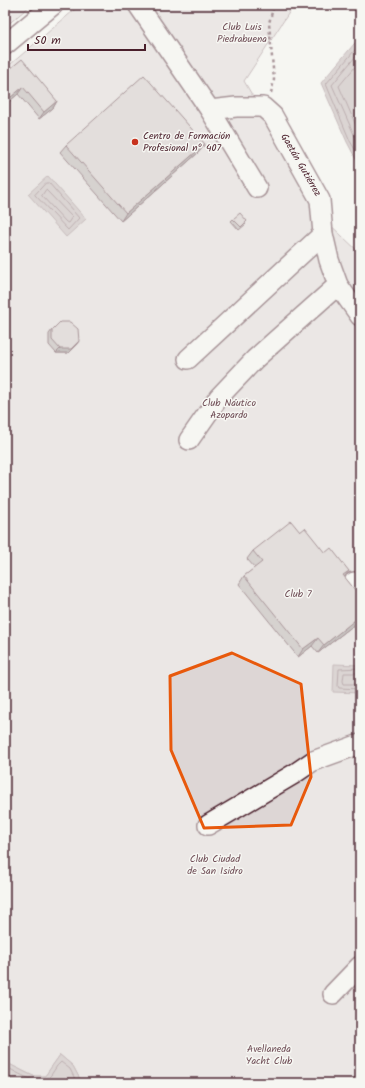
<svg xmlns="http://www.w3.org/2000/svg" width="365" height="1088" viewBox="0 0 365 1088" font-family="Kalam,sans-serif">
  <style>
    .green { fill: #ddd6d5; stroke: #947a80 }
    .water { fill: #bbadae; stroke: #8e747a }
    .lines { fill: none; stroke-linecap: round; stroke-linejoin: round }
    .shore { stroke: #77585f; stroke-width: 1 }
    .minor-casing { stroke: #4a1f2b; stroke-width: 22 }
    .path { stroke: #4a1f2b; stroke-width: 2.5; stroke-dasharray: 3 3; stroke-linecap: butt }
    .minor { stroke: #f6f6f2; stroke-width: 19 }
    .wall { fill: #afa6a5; stroke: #4a1f2b }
    .shaded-wall { fill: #8f8786; stroke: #4a1f2b }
    .building { fill: #ccc1c0; stroke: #4a1f2b }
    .marked { fill: none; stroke: #e8590c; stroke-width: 3; stroke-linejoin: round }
    .poi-dot { fill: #c8321e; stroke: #f6f6f2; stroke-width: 1.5 }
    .labels { text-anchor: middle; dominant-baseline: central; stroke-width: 3; stroke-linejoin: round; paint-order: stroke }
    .park-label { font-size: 10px; fill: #6f4d56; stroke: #f6f6f2 }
    .poi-label { font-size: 10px; fill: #4a1f2b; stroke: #f6f6f2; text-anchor: start }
    .street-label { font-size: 10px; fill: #4a1f2b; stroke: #f6f6f2 }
  </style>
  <rect width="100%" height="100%" fill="#f6f6f2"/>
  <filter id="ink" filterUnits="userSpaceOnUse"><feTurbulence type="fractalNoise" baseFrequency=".025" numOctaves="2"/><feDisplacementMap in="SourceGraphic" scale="8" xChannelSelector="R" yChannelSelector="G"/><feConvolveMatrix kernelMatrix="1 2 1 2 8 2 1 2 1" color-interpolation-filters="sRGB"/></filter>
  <g filter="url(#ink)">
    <g class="green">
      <polygon points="5,5 31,5 5,27"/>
      <polygon points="80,5 294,5 244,81 324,219 360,253 360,1083 82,1083 73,1066 60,1055 45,1076 33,1076 5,1062 5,69"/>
    </g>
    <g class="water">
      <polygon points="360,37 360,167 347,142 321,83"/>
      <polygon points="48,176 86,219 66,237 28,194"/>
      <polygon points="334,664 360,665 360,693 333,692"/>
      <polygon points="60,1055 73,1066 82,1083 5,1083 5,1062 33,1076 45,1076"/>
    </g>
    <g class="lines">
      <g class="shore">
        <polyline points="360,44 326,84 350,141 360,158"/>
        <polyline points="360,51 332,85 360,148"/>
        <polyline points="360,61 339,86 360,135"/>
        <polygon points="46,183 49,183 79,218 68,230 35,195"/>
        <polygon points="46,190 72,217 68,223 66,222 42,196"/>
        <polyline points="360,668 339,669 338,686 339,688 360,689"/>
        <polyline points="360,673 344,673 343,681 344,684 360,684"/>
        <path d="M5,1066C14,1071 37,1086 47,1079C53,1075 55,1066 61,1062L70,1069L77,1083"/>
      </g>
      <g class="minor-casing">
        <g id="minor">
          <polyline points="138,5 210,110 257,188"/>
          <polyline points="5,45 53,5"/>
          <polyline points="210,110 236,107 263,107 273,116 320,200 323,234 329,260 338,285 360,316"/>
          <polyline points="188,359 323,234"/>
          <polyline points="189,440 219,397 255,359 338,285"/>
          <polyline points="354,582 360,588"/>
          <polyline points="208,825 294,774 313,761 360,744"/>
          <polyline points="333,994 360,966"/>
        </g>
      </g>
      <polyline class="path" points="271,93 274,80 269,23 274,5"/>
      <use href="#minor" class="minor"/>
    </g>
    <g class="wall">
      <polygon points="5,73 57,101 53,108 39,119 18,94 5,105"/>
      <polygon points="205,144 199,152 121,221 60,152 66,145"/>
      <polygon points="233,219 246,224 239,230 231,221"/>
      <polygon points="52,330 79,341 76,345 68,353 56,353 49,345 49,334"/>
      <polygon points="300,532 325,553 349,571 344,577 360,596 360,606 359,607 360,608 360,619 359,621 318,653 312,646 298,657 239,584 244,576 255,568 247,559 253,551"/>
    </g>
    <g class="shaded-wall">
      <polygon points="23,87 18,94 5,105 5,102"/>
      <polygon points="57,101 53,108 39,119 44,112"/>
      <polygon points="205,144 199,152 121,221 126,213"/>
      <polygon points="79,341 76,345 68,353 56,353 60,349"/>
      <polygon points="360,616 360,619 359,621 318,653 324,645"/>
      <polygon points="318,638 312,646 298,657 303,649"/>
    </g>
    <g class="building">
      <polygon points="22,59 57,101 44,112 23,87 5,102 5,73"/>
      <polygon points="144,75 205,144 126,213 66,145"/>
      <polygon points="240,213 247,221 241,227 233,219"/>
      <polygon points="60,322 70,322 78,329 79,341 71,349 60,349 52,340 52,330"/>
      <polygon points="291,521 300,532 305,528 325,553 331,548 349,571 343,575 360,596 360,603 358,605 360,608 360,616 324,645 318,638 303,649 244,576 262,562 253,551"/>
    </g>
  </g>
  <path d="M0 0H365V1088H0ZM232,653L301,684L311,777L291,825L204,828L171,750L170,676Z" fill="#f6f6f2" fill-opacity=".55" fill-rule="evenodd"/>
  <path class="marked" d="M232,653L301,684L311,777L291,825L204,828L171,750L170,676Z"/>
  <circle class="poi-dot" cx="135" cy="142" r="4"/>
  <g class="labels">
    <g class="park-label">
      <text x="242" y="27">Club Luis<tspan x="242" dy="12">Piedrabuena</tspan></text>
      <text x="229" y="403">Club Náutico<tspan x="229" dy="12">Azopardo</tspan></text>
      <text x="298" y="594">Club 7</text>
      <text x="215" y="859">Club Ciudad<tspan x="215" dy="12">de San Isidro</tspan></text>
      <text x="269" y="1049">Avellaneda<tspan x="269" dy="12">Yacht Club</tspan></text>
    </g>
    <g class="poi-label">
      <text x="143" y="136">Centro de Formación<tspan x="143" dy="12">Profesional nº 407</tspan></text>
    </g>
    <g class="street-label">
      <text transform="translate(301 165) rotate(60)">Gaetán Gutiérrez</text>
    </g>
  </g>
  <rect width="365" height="1088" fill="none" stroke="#f6f6f2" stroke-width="20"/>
  <rect x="10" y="10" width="345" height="1068" fill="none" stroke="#4a1f2b" stroke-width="1.5" filter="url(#ink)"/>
  <path d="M28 44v6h117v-6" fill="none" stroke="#4a1f2b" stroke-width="2"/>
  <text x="34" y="44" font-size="12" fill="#4a1f2b" stroke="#f6f6f2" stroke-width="3" paint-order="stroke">50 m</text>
</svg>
